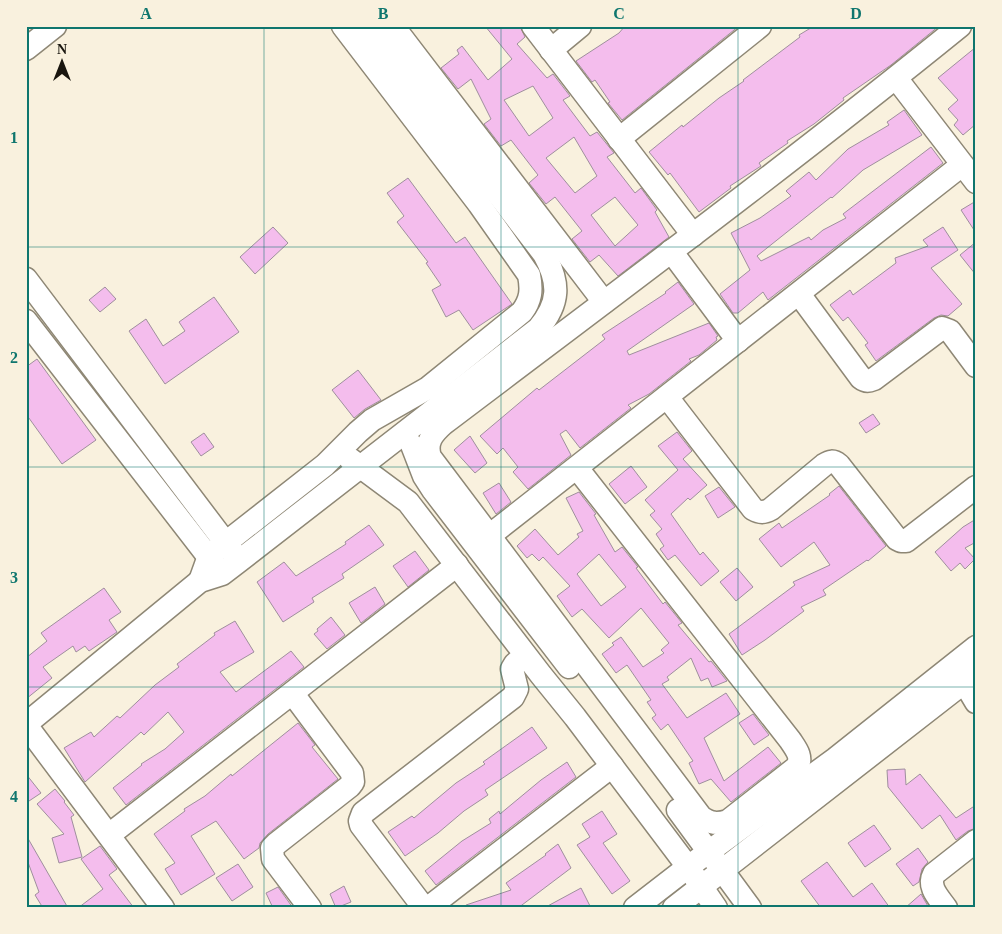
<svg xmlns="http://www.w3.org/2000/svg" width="1002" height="934" viewBox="0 0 1002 934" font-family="Georgia,serif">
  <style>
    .building { fill: #f4bded; stroke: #9f8f9d; fill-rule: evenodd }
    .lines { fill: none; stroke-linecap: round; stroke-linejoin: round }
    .minor-casing { stroke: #8e8775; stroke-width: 25 }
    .minor { stroke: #fff; stroke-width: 22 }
    .grid { fill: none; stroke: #0f766e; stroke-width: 1; stroke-opacity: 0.55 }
    .neatline { fill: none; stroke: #0f766e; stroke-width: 2 }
    .grid-label { font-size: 16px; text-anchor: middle; font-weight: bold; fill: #0f766e }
  </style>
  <rect width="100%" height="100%" fill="#f9f1de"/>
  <g class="building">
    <path d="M485,26H520L525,37L517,44L547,78L553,74L570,96L563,100L590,136L597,132L614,153L607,157L635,193L641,188L657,210L655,212L669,237L618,276L599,255L590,262L572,239L582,231L555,197L546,204L529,183L538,175L511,140L501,146L484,124L491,119L471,79L458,89L441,68L459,54L457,50L462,46L488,80L512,59ZM533,86L553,118L529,136L504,100ZM574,137L597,176L575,193L546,158ZM615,197L638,225L615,246L591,215Z"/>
    <polygon points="625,26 739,26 622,120 608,103 610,102 595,80 592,82 576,61 619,33"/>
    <polygon points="814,26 939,26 891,65 843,98 844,100 814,124 787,141 788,143 759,163 761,166 730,186 731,188 699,212 670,173 668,175 649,152 682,125 683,127 719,98 744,81 743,80 800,37 799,35"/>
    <polygon points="976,47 976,124 963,135 954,125 958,120 948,109 958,100 938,78"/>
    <polygon points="904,110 922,135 863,170 832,198 831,197 757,256 761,261 809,237 811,240 823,230 846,218 843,214 931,147 943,163 768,300 763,292 738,313 733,313 720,294 750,270 731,233 760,218 791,196 786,191 809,172 816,180 848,149 889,125 887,122"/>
    <polygon points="408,178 456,243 465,237 512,304 473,330 459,310 446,317 432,290 441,285 426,263 428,262 397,222 404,216 387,193"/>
    <polygon points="976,201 976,233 961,210"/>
    <polygon points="273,227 288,243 255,274 240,257"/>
    <polygon points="943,227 958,250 931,268 962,304 948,316 941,315 934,318 876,361 865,345 868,343 848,317 843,321 830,305 850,290 853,295 896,263 895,258 928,246 923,240"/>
    <polygon points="976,242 976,275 960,255"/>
    <polygon points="678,282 694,304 627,351 629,355 709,323 718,336 716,337 717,340 699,355 689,359 691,361 649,394 628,405 631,408 580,448 566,430 560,434 571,455 528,489 513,472 518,467 503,448 497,454 480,436 537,388 539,390 605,339 602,335 666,293 665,292"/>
    <polygon points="105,287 116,299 100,312 89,300"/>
    <polygon points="214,297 239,332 165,384 129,331 146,319 163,346 185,331 179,322"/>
    <polygon points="37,359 96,440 62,464 26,414 26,367"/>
    <polygon points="358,370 381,400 365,409 354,418 332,390"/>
    <polygon points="873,414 880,424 866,433 859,423"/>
    <polygon points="677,432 692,451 683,459 707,485 690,500 688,498 671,514 700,555 703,552 719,571 701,586 675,555 668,560 660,549 664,546 656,534 662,529 650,515 655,511 645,500 678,470 658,446"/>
    <polygon points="204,433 214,447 201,456 191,442"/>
    <polygon points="470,436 487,463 475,473 454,450"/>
    <polygon points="631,466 647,487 625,504 609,484"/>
    <polygon points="499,483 511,502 496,514 483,493"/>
    <polygon points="839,486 886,546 868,561 867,560 823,590 826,595 801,607 804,611 765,640 742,655 729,634 795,585 793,582 830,565 814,542 781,567 759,539 779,523 782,528 830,495 829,494"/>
    <polygon points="719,487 735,507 718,518 705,496"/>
    <path d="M579,492L596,514L594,515L615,552L622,547L638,567L636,568L663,604L665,602L682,623L678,625L709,662L711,661L727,681L712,687L708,678L701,681L691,658L667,677L669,680L662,684L687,718L726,693L740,714L704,738L724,781L768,747L781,763L731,802L711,779L699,784L689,763L693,761L668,724L661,730L652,718L656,715L647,702L651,700L627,665L616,673L602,654L614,645L612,643L621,637L643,667L664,653L661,650L669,643L641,608L609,638L582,609L572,617L557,596L570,586L543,557L539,561L532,554L527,558L517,546L535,529L558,555L579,537L577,534L583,531L566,498ZM599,554L626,587L601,606L577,574Z"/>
    <polygon points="976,519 976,542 965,548 975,559 965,569 960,563 951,571 935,552 963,527"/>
    <polygon points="369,525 384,545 342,574 344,578 312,598 314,602 283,622 257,582 284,562 296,576 346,544 345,542"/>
    <polygon points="415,551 429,570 408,587 393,566"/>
    <polygon points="737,568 753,587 736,601 720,582"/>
    <polygon points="375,587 385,604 361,623 349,603"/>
    <polygon points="104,588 121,612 109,620 117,632 89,651 85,646 76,652 73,646 43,667 52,678 26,699 26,658 47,641 41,633"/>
    <polygon points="331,617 345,635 327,649 314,634 318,631 317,629"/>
    <polygon points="235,621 254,652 220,672 236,692 291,651 304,667 126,805 113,788 142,765 141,764 165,749 184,732 168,712 144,735 141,732 85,782 64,748 91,732 94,737 117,716 120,718 155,685 179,667 177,664 215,635 214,633"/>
    <polygon points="753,714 769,735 754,745 739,723"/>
    <polygon points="298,723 315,745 312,747 338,779 268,834 260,843 259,848 244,859 216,821 191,836 215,874 181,895 165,869 175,863 154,834 185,811 184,809 205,796 231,774 232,776"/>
    <polygon points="532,727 547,748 485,790 488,795 464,811 438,833 405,856 388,832 412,816 414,818 456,783 485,764 483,762"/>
    <polygon points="567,762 576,777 436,885 425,871 462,841 491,823 489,819 499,811 500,814 541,780"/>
    <polygon points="905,769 906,785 920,774 956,818 976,805 976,828 968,831 956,840 940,815 922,829 888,787 887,770"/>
    <polygon points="26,774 41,793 26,803"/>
    <polygon points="55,789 65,801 64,802 74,815 71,817 82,857 59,863 52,838 64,834 37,804"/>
    <polygon points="602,811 617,834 603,843 630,881 612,894 577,845 590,837 582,824"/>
    <polygon points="874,825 891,849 865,867 848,843"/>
    <polygon points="26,835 68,908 43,908 35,895 39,892 26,857"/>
    <polygon points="558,844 571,868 518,908 466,908 466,905 511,890 506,883 546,855 545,854"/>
    <polygon points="100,846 117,869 109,875 134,908 78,908 103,889 81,859"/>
    <polygon points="918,848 928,862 922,869 919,882 913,886 896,864"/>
    <polygon points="827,862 853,897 872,883 890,908 821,908 801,881"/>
    <polygon points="238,864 253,887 232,901 216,878"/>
    <polygon points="344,886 351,902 336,908 330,894"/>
    <polygon points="278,887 293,908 273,908 266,893"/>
    <polygon points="581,888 591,908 544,908"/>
    <polygon points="921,894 929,908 905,908"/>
  </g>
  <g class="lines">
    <g class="minor-casing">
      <g id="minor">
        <polyline points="393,26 604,302"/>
        <polyline points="533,26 693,235"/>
        <polyline points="26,49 55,26"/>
        <polyline points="551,50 580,26"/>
        <polyline points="896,78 976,182"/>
        <polyline points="619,139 760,26"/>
        <polyline points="671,251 738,341"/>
        <polyline points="26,279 234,554"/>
        <path d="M799,294L861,378C866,382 869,381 874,379L942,328L950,331L976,366"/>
        <polyline points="26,321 218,569"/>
        <path d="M667,397L753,509C760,513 764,513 771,509L824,465C830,461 833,460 839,465L897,539L901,541H906L976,487"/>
        <polyline points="412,445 424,476 433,490 569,667"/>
        <polyline points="350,459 408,502 541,675 575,717 688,867 716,908"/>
        <path d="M577,468L790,740C796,749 803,757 797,767L728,821C717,824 711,824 701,817L430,457C425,442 433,433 443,424C616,293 791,163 960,26"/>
        <polyline points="489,536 962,165"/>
        <path d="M200,581L209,556L325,465L358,432L372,420L428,388L522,312C531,300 532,290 529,275L479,204L343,26"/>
        <polyline points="957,670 976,702"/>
        <polyline points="293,694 352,773 353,782 350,786 276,844 272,848 273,859 310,908"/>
        <path d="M26,724L200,581L222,574L239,561L538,329C560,303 560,283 544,254L369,26"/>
        <polyline points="26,725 163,908"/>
        <polyline points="678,810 750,908"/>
        <polyline points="109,835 457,565"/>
        <polyline points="424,908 361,825 360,821 363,813 513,697 517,689 512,669 515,664 525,655"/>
        <polyline points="428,908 612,766"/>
        <polyline points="635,908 688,867 835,759 976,647"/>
        <polyline points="674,908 976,673"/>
        <path d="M946,908C939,898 927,887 934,874L976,841"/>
      </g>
    </g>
    <use href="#minor" class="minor"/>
  </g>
  <path class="grid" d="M264,26V908M501,26V908M738,26V908M26,247H976M26,467H976M26,687H976"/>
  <rect width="1002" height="934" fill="none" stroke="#f9f1de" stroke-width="55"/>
  <g transform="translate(62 62)" stroke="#f9f1de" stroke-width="4" paint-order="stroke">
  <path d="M0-4L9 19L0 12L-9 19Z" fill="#19160f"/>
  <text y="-8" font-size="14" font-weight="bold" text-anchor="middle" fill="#19160f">N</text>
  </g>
  <rect x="28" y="28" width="946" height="878" class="neatline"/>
  <g class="grid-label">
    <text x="146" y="19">A</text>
    <text x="383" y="19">B</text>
    <text x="619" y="19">C</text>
    <text x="856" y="19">D</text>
    <text x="14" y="143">1</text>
    <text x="14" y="363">2</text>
    <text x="14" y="583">3</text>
    <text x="14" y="802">4</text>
  </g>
</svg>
